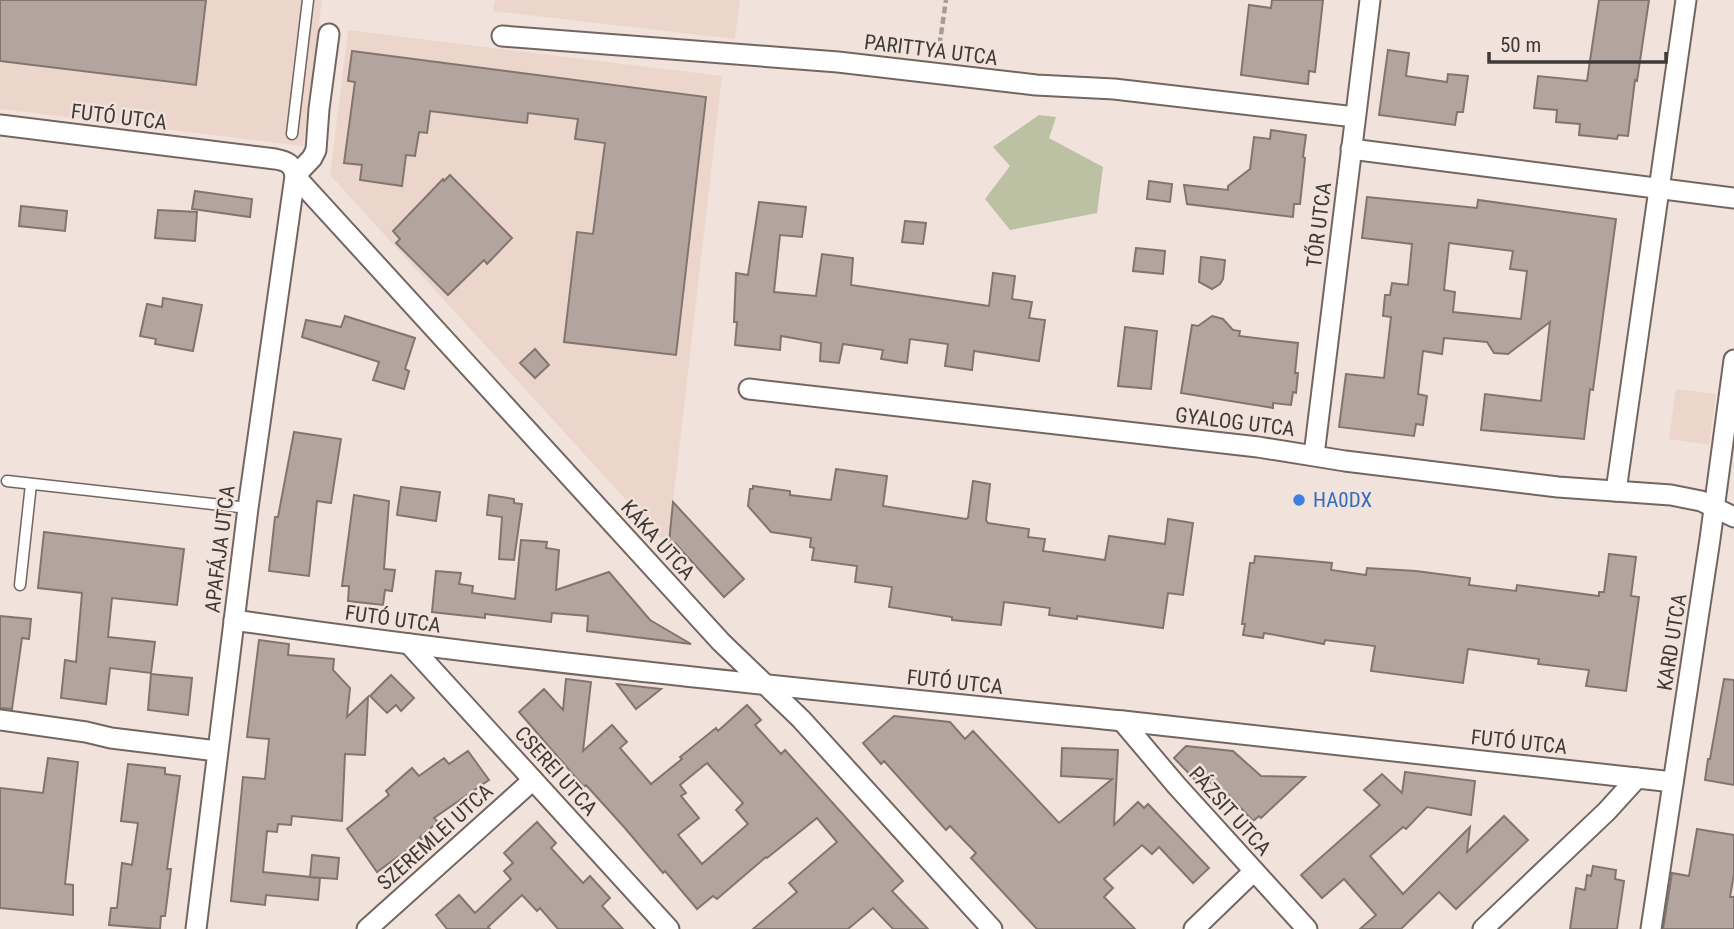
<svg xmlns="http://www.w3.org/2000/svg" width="1734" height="929" viewBox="0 0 1734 929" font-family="'Roboto Condensed',sans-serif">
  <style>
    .built { fill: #ecd6cc }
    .green { fill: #bbc1a2 }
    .building { fill: #b3a59e; stroke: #82756f; stroke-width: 2; fill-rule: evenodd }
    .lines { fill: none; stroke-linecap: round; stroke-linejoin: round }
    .lane-casing { stroke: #736660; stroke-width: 13 }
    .street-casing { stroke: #736660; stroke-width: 23 }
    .path { stroke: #a79d98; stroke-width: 4.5; stroke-dasharray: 7 3.5; stroke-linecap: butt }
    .lane { stroke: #fff; stroke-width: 10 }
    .street { stroke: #fff; stroke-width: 19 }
    .shop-dot { fill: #3f7fe0; stroke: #f1e3dc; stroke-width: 2.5 }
    .labels { text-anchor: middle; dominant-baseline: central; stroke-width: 5; stroke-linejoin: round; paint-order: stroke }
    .street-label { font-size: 21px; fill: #3f3a37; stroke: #f1e3dc }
    .shop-label { font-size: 21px; fill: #366cbe; stroke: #f1e3dc; text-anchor: start }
  </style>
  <rect width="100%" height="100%" fill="#f1e3dc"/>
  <g class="built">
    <polygon points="0,0 322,0 303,146 0,109"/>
    <polygon points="495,0 740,0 735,39 493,11"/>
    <polygon points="348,30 722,76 668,546 330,175"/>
    <polygon points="1676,389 1716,394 1709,445 1669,439"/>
  </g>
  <polygon class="green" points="1039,115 1056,117 1049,138 1103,167 1097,213 1010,230 985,199 1010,166 993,147"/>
  <g class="building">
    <polygon points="0,0 206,0 196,85 0,61"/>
    <polygon points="1272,0 1323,0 1315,72 1309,71 1308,84 1241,75 1249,5 1271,8"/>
    <polygon points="1599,0 1649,0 1637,81 1635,80 1628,136 1618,135 1617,139 1579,135 1580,124 1556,122 1557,110 1534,108 1538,76 1587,81"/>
    <polygon points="1388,50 1409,53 1406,76 1447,82 1448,74 1468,76 1463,112 1457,112 1455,125 1379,115"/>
    <polygon points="352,51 706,97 676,355 564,342 577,232 593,234 605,143 575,139 578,119 528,113 527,123 430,111 427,133 419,132 415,156 406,155 402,186 360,180 362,165 344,163 355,82 348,81"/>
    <polygon points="1271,130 1306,135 1303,157 1305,158 1300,204 1294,204 1293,217 1187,204 1184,185 1228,190 1228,186 1250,169 1254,137 1270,139"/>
    <polygon points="450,175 512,238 487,264 484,260 448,295 396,243 400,239 393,231 443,179 444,181"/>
    <polygon points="1149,181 1172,184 1170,202 1147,199"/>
    <polygon points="195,191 252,199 250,217 192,209"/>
    <path d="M1367,197L1477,208L1478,200L1616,219L1593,390L1590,389L1584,439L1481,430L1485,394L1541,401L1550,322L1508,354L1494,353L1487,342L1444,338L1442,354L1423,351L1418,394L1427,396L1423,425L1416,424L1414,436L1339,427L1346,374L1384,378L1391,317L1383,316L1385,295H1390L1392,283L1408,285L1412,244L1362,238ZM1449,243L1513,251L1510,269L1527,271L1521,319L1453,312L1455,292L1444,290Z"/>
    <polygon points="759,202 806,207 802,237 780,235 774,292 816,296 822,254 853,258 851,285 989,306 993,273 1015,276 1012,299 1032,302 1029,318 1045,320 1039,361 974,351 972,370 945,366 948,344 910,339 907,363 881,359 883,350 843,344 839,363 820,361 821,343 781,336 780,350 735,345 737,322 734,322 736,273 748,275"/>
    <polygon points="21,206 67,211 65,231 19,226"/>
    <polygon points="158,210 197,212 195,241 155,238"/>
    <polygon points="905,221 926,223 923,244 902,242"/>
    <polygon points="1136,248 1165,251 1163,274 1133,271"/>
    <polygon points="1201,257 1225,260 1223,279 1220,284 1212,289 1199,282"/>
    <polygon points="163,298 202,305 193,351 155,344 156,339 140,336 147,304 162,307"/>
    <polygon points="345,316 415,338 405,369 409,371 404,389 373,380 379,362 302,337 306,320 341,327"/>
    <polygon points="1212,316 1223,319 1233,330 1240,331 1239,336 1298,343 1295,373 1298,373 1296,393 1293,392 1291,405 1273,403 1273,408 1181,393 1192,325 1198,326"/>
    <polygon points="1125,327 1157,331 1151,389 1118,386"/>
    <polygon points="535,349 549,365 535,378 520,363"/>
    <polygon points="294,432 341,439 331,503 317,501 309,576 269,571 275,517 278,517"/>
    <polygon points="836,469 887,476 883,506 966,519 968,518 973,481 990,484 986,520 988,523 1029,529 1028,537 1045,539 1043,551 1105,560 1109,536 1165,544 1168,519 1193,523 1183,595 1168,593 1163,628 1077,616 1077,619 1049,615 1050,608 1004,602 1001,625 952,620 952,617 889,607 892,587 855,582 857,566 812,560 814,548 810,547 811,538 771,532 748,506 750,489 753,489 753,486 790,491 790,495 831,500"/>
    <polygon points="401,487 440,492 436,521 397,515"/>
    <polygon points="354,495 389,501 384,569 395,570 392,591 385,590 383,605 348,601 349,586 342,586"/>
    <polygon points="489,495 514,499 514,503 522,504 514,560 499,559 502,517 487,515"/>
    <polygon points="673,502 744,579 724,597 675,543 669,543"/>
    <polygon points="44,532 184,549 177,605 112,598 108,637 155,642 151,673 110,668 106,704 61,698 65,660 76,662 82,593 38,588"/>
    <polygon points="521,540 547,542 546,548 559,550 556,590 609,572 650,620 691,644 587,631 588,616 552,613 551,622 485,614 485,618 432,612 436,571 461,573 459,584 473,586 472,593 515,599"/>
    <polygon points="1609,554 1636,557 1631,596 1639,597 1626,691 1586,686 1589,670 1538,664 1539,659 1468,649 1463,683 1371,671 1375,646 1325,640 1324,644 1264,633 1263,638 1243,635 1245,624 1242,624 1250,563 1254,563 1255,556 1332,563 1331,570 1366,575 1367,568 1416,571 1470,578 1469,585 1516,591 1517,585 1599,596 1599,592 1604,592"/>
    <polygon points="0,616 31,619 29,639 22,638 12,709 0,708"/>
    <polygon points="259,640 289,644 288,655 334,659 333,670 350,688 347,717 368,697 365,755 345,754 342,821 292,816 291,825 278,824 277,832 267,831 263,872 320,878 318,900 266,895 265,905 231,901 243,777 265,779 269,739 247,737"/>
    <polygon points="151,674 192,678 188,715 148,710"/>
    <polygon points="391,675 414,698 401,711 396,705 387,713 370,696"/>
    <path d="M566,679L591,682L583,751L612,725L627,742L620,748L651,784L682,759L680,757L716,728L718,731L747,705L761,720L755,725L781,754L785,750L903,881L892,891L928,929H893L873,908L848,929H753L797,892L789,883L837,842L817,818L767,858L766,857L717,899L713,896L697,909L665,871L663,873L624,827L586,785L584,787L519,712L544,689L563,710ZM707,763L743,803L736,810L748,824L702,864L678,835L699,818L681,796L686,793L680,785Z"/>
    <polygon points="1724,679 1734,680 1734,785 1705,780 1708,759 1710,759"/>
    <polygon points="617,684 661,689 636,709"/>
    <polygon points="894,716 950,722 965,739 973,731 1059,823 1112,779 1061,776 1062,748 1118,750 1114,825 1138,802 1144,808 1148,804 1209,868 1193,883 1159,847 1152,854 1142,845 1104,879 1113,888 1104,897 1135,929 1037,929 971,858 976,853 950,826 946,830 884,761 881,764 863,743"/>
    <polygon points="1186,746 1233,751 1261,776 1305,777 1261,818 1259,816 1253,821 1228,794 1226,797 1204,777 1198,783 1174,758"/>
    <polygon points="468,751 489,780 434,818 438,822 420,837 422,839 377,872 347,829 389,795 386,791 412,768 419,776 444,758 449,764"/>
    <polygon points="48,758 78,762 65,884 73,885 73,915 0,908 0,788 43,793"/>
    <polygon points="128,764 165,768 165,774 180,776 167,869 171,869 168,893 165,916 161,916 160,929 109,925 111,908 117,908 122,863 132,865 138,823 121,821"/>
    <polygon points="1405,772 1475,781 1471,815 1427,807 1406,829 1403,827 1370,856 1403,894 1470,827 1467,852 1504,816 1528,840 1456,909 1439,892 1401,929 1360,929 1376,915 1344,879 1322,898 1301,875 1380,805 1364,790 1382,774 1402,793"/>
    <polygon points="537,822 556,843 551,848 583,883 590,876 610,898 602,906 623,929 558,929 540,908 537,911 522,895 488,927 490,929 447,929 436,915 459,895 475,913 511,879 504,871 513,863 504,853"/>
    <polygon points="1697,829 1734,835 1734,874 1730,897 1734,897 1734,929 1663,929 1672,873 1689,876"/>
    <polygon points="312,855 339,858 337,879 310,877"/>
    <polygon points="1593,866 1616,870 1615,879 1624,881 1617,929 1570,929 1576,888 1585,890 1587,875 1591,876"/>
  </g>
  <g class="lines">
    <g class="lane-casing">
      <g id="lane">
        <polyline points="292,134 308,0"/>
        <polyline points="7,481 248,508"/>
        <polyline points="20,585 31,484"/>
      </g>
    </g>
    <g class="street-casing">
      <g id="street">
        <polyline points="329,34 319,109 316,150 312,158 295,176 721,642 801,719 992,929"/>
        <polyline points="502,36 838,62 1036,85 1114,89 1355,117"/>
        <path d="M0,125L275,159C287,161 293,164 295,176L248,508L196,929"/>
        <polyline points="1351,149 1734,198"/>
        <polyline points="749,389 1258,447 1345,461 1558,487 1671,495 1701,501 1734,517"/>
        <polyline points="1314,455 1370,0"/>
        <polyline points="1616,491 1686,0"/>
        <path d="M234,620C529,663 826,691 1123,721C1307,740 1490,762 1673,782"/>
        <polyline points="409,644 669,929"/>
        <polyline points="0,720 86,732 111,738 217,751"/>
        <polyline points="1122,721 1177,786 1307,929"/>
        <polyline points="367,929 533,780"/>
        <polyline points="1194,929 1254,871"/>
        <polyline points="1483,929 1607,811 1637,778"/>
        <polyline points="1651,929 1710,539 1734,360"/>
      </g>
    </g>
    <polyline class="path" points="938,55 946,0"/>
    <use href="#lane" class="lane"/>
    <use href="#street" class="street"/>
  </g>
  <circle class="shop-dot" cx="1299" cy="500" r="7"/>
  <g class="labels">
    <g class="street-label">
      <text transform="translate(931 50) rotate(7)">PARITTYA UTCA</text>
      <text transform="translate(119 117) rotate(7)">FUTÓ UTCA</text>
      <text transform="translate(1319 225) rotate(-83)">TŐR UTCA</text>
      <text transform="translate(1235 422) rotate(7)">GYALOG UTCA</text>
      <text transform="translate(658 540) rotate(48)">KÁKA UTCA</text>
      <text transform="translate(220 549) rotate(-83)">APAFÁJA UTCA</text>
      <text transform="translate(393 619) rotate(8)">FUTÓ UTCA</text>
      <text transform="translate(1672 642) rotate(-81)">KARD UTCA</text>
      <text transform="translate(955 682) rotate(6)">FUTÓ UTCA</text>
      <text transform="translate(1519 742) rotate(6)">FUTÓ UTCA</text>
      <text transform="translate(556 771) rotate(48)">CSEREI UTCA</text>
      <text transform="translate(1230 811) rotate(48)">PÁZSIT UTCA</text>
      <text transform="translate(435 837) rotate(-42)">SZEREMLEI UTCA</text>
    </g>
    <g class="shop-label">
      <text x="1313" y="500">HA0DX</text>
    </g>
  </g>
  <path d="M1489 52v10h177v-10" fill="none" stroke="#3f3a37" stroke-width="3.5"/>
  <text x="1500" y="52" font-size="21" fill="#3f3a37" stroke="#f1e3dc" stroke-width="5" paint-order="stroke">50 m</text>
</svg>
